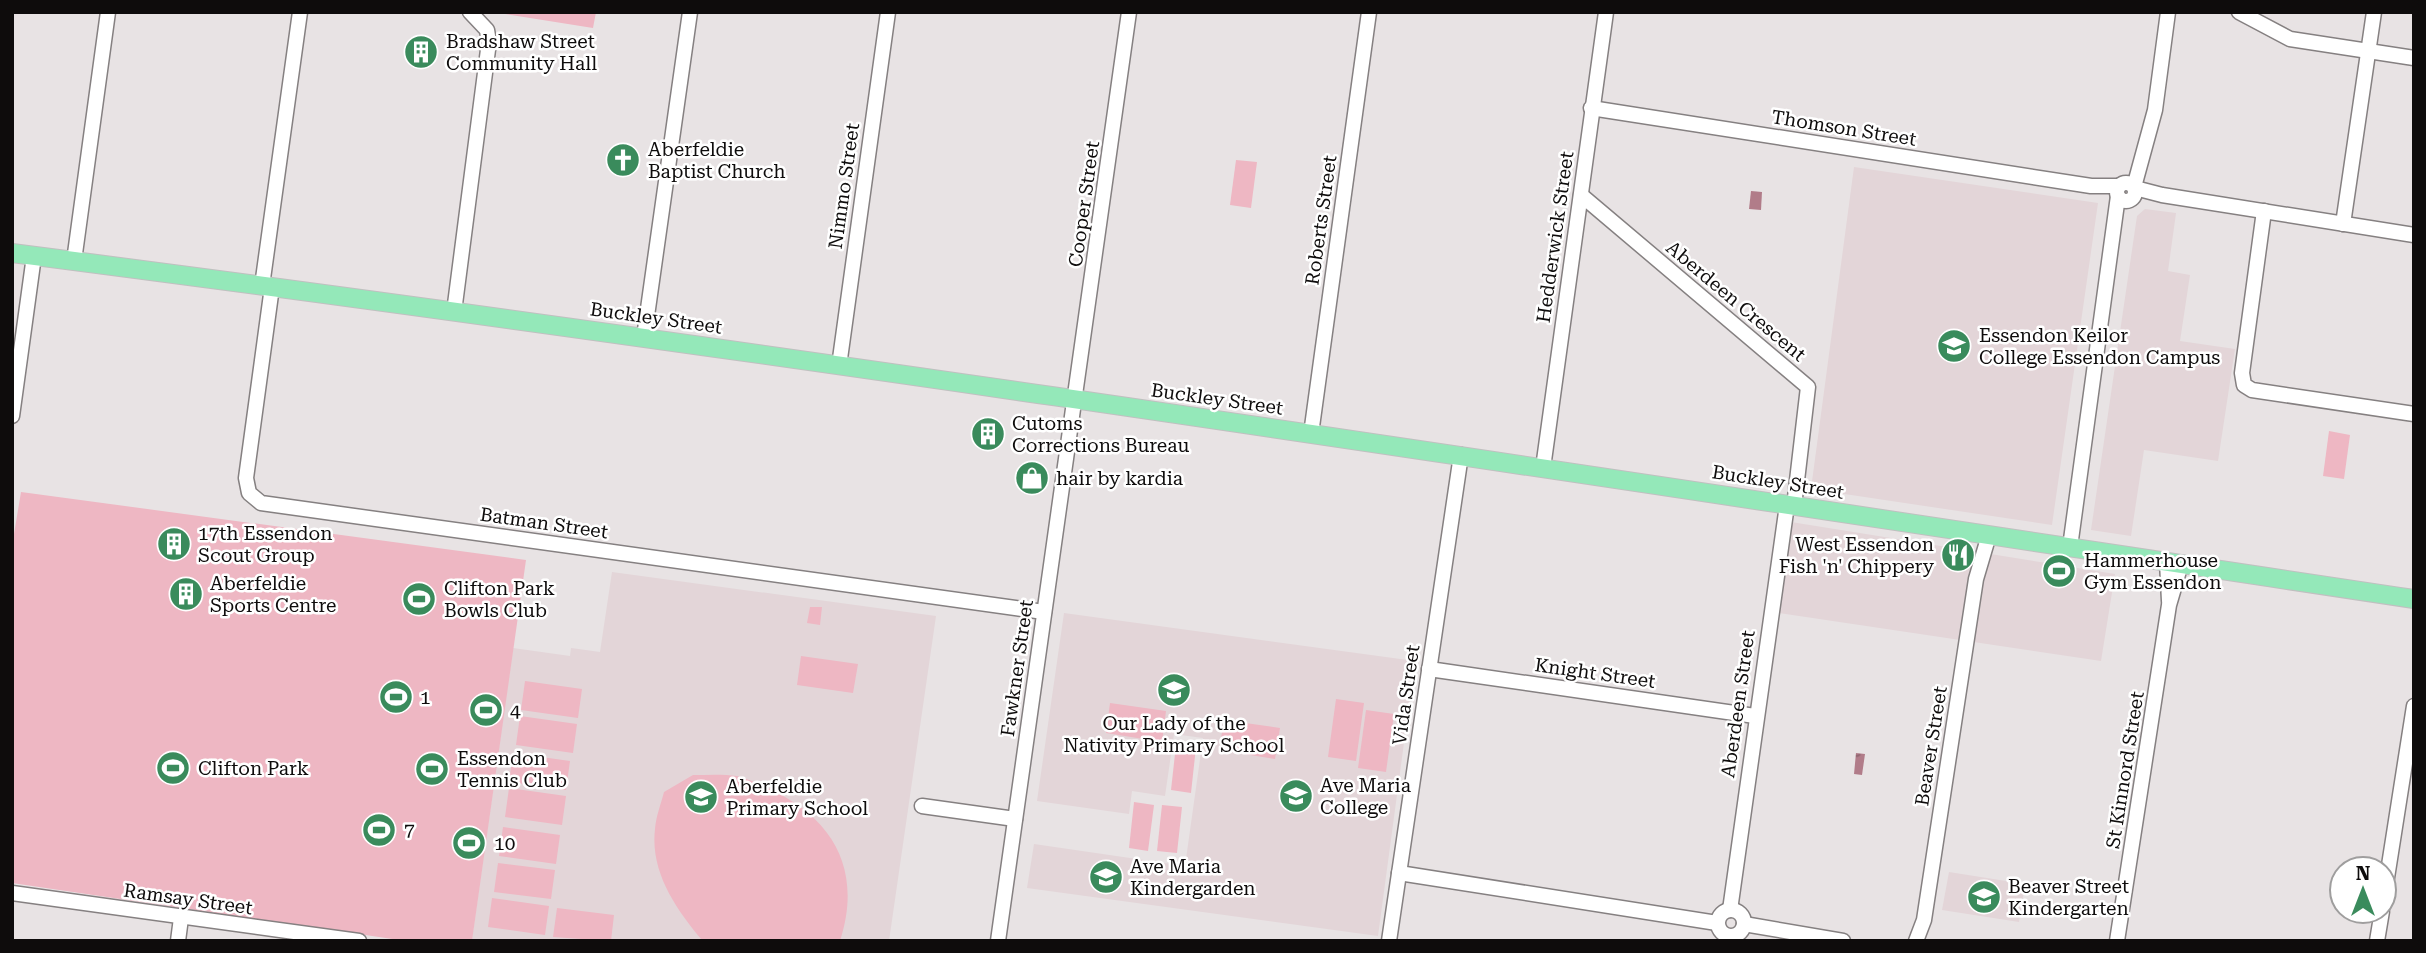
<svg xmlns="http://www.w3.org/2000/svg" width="2426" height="953" viewBox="0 0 2426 953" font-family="'Roboto Serif',serif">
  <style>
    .built { fill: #e3d5d8 }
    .green { fill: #eeb7c3 }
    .water { fill: url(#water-ripples) }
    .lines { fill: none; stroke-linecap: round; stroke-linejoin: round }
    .minor-casing { stroke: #858081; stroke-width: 17 }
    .major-casing { stroke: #c0c0c0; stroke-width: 20 }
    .minor { stroke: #fff; stroke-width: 14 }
    .major { stroke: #94e8b9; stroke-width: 18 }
    .labels { text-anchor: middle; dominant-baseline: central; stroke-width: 5; stroke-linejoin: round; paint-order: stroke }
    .poi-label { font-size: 19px; fill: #0e0c0c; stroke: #fff; text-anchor: start }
    .street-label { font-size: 19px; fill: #0e0c0c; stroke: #fff }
  </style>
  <defs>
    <pattern id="water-ripples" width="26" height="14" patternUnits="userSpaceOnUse" patternTransform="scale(1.75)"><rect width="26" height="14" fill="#b17c89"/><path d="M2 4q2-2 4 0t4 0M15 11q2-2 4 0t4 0" fill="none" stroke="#8e646e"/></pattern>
  </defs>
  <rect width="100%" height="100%" fill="#e8e3e4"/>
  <g class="built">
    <polygon points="1854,167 2098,203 2052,525 1811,489"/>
    <polygon points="2145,209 2176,213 2168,271 2190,275 2180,341 2235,349 2218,461 2144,450 2131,536 2091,530 2137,216"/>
    <polygon points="1791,522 2115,574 2101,661 1779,613"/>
    <polygon points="612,572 936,616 889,941 472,939 513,648 570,656 571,648 600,652"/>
    <polygon points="1064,613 1415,661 1378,936 1027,888 1034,844 1185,866 1203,738 1174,734 1165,796 1132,791 1129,814 1037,801"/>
    <polygon points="1949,872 2025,884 2019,922 1942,910"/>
  </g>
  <g class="green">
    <polygon points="492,12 596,12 593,28"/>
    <polygon points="1236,160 1257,162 1251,208 1230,205"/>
    <polygon points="2329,431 2350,435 2344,479 2323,476"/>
    <polygon points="21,492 526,560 472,941 406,941 12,883 12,546"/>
    <polygon points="810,607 822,607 820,625 807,623"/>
    <polygon points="801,656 858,664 853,693 797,685"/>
    <polygon points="525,681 582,689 578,718 521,710"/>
    <polygon points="1336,699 1364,703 1356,761 1328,757"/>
    <polygon points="1110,703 1166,711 1162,742 1106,733"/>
    <polygon points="1366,710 1394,714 1386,772 1358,768"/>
    <polygon points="520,716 577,724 573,753 516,745"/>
    <polygon points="1224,720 1280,728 1275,759 1219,750"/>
    <polygon points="1176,745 1196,747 1191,793 1171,790"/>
    <polygon points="513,753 570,761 566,790 509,782"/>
    <path d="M693,775C707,775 723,774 737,776C747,778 757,784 767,788C833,817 863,870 840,941L702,940C676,909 650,872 655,829C656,816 661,804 664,792Z"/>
    <polygon points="509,788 566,796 562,825 505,817"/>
    <polygon points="1134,802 1154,805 1148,851 1129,848"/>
    <polygon points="1162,805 1182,807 1177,853 1157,851"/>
    <polygon points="503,827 560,835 556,864 499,856"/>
    <polygon points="498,863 555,870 551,899 494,892"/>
    <polygon points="492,898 549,906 545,935 488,927"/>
    <polygon points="557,908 614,915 611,941 553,937"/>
  </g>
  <g class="water">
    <polygon points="1751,191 1762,192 1761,210 1749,209"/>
    <polygon points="1856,753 1865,754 1862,775 1854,774"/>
  </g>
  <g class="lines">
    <g class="minor-casing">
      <g id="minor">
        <polyline points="2239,12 2290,39 2414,58"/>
        <polyline points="1591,108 2091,186 2119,186"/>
        <circle cx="2126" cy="192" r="9"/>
        <polyline points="2134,187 2155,110 2168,12"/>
        <polyline points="2135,188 2162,195 2414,235"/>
        <polyline points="1581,195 1808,387 1794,506"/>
        <polyline points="2264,211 2242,373 2244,385 2252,390 2414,414"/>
        <polyline points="2343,224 2374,12"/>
        <polyline points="74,261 108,12"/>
        <polyline points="262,286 300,12"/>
        <polyline points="272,287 246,478 249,493 261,503 1044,612"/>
        <polyline points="454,312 489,42 487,30 470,12"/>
        <polyline points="644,337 690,12"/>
        <polyline points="839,366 888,12"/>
        <polyline points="12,416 34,256"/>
        <polyline points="1311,434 1369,12"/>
        <polyline points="1543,468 1606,12"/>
        <polyline points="2070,547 2118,196"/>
        <polyline points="2167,562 2169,601"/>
        <polyline points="1429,669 1755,716"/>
        <polyline points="922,806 1015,819"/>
        <polyline points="1399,873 1717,923"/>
        <polyline points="12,893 359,941"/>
        <polyline points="2384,897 2414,706"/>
        <circle cx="1731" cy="923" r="13"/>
        <polyline points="1730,910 1787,505"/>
        <polyline points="1744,924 1843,941"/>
        <polyline points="178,941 181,918"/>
        <polyline points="998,941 1129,12"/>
        <polyline points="1389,941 1461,455"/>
        <polyline points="1916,941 1924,920 1976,579 1989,535"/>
        <polyline points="2117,941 2169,605 2181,564"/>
        <polyline points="2377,941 2382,911"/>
      </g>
    </g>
    <g class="major-casing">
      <path id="major" d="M12,253C815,356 1614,479 2414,599"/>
    </g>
    <use href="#minor" class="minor"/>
    <use href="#major" class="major"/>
  </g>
  <defs>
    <g id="building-disc" transform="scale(1.75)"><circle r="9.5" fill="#3a8b5c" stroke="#fff"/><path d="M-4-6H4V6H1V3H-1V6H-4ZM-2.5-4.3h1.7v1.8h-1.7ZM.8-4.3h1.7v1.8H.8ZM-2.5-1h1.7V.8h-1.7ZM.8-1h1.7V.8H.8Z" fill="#fff"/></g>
    <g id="church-disc" transform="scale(1.75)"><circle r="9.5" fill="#3a8b5c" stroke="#fff"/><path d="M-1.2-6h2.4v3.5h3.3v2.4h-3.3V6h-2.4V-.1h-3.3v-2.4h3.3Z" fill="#fff"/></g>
    <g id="school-disc" transform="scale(1.75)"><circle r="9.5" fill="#3a8b5c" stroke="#fff"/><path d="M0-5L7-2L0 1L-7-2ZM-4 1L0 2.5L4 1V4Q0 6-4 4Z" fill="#fff"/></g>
    <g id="shop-disc" transform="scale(1.75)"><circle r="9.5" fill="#3a8b5c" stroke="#fff"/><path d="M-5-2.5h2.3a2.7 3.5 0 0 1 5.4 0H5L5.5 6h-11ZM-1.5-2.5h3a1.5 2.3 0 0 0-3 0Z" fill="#fff"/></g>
    <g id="restaurant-disc" transform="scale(1.75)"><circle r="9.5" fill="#3a8b5c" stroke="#fff"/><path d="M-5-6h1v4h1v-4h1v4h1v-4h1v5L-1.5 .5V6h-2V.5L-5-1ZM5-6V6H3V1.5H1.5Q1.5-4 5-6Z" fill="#fff"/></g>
    <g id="stadium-disc" transform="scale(1.75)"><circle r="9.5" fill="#3a8b5c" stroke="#fff"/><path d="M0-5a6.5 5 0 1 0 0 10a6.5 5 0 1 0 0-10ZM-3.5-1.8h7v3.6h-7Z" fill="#fff"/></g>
  </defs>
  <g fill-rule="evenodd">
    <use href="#building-disc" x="421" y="52"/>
    <use href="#church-disc" x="623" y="160"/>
    <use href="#school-disc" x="1954" y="346"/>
    <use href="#building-disc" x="988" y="434"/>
    <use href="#shop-disc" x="1032" y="478"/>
    <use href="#building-disc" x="174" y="544"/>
    <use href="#restaurant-disc" x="1958" y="555"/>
    <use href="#stadium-disc" x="2059" y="571"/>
    <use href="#building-disc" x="186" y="594"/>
    <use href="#stadium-disc" x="419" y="599"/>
    <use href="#school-disc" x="1174" y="690"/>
    <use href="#stadium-disc" x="396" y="697"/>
    <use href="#stadium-disc" x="486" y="710"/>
    <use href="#stadium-disc" x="173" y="768"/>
    <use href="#stadium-disc" x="432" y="769"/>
    <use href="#school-disc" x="1296" y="796"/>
    <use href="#school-disc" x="701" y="797"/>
    <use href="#stadium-disc" x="379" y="830"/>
    <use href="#stadium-disc" x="469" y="843"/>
    <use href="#school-disc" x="1106" y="877"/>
    <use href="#school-disc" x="1984" y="897"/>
  </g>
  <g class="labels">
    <g class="poi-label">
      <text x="446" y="41">Bradshaw Street<tspan x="446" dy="22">Community Hall</tspan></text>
      <text x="648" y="149">Aberfeldie<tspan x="648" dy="22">Baptist Church</tspan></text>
      <text x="1979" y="335">Essendon Keilor<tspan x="1979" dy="22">College Essendon Campus</tspan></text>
      <text x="1012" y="423">Cutoms<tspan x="1012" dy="22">Corrections Bureau</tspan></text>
      <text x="1056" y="478">hair by kardia</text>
      <text x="198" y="533">17th Essendon<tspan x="198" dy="22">Scout Group</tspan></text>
      <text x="1934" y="544" text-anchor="end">West Essendon<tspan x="1934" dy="22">Fish 'n' Chippery</tspan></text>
      <text x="2084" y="560">Hammerhouse<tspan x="2084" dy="22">Gym Essendon</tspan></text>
      <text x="210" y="583">Aberfeldie<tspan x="210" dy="22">Sports Centre</tspan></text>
      <text x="444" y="588">Clifton Park<tspan x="444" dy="22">Bowls Club</tspan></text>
      <text x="420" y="697">1</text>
      <text x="510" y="710">4</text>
      <text x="1174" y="723" text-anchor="middle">Our Lady of the<tspan x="1174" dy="22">Nativity Primary School</tspan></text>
      <text x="457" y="758">Essendon<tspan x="457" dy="22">Tennis Club</tspan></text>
      <text x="198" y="768">Clifton Park</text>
      <text x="1320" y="785">Ave Maria<tspan x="1320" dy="22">College</tspan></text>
      <text x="726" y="786">Aberfeldie<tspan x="726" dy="22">Primary School</tspan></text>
      <text x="404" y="830">7</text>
      <text x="494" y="843">10</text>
      <text x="1130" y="866">Ave Maria<tspan x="1130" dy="22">Kindergarden</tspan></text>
      <text x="2008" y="886">Beaver Street<tspan x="2008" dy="22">Kindergarten</tspan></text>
    </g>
    <g class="street-label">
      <text transform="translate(1844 128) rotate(9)">Thomson Street</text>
      <text transform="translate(844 186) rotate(-82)">Nimmo Street</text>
      <text transform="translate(1084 204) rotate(-82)">Cooper Street</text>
      <text transform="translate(1321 220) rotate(-82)">Roberts Street</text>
      <text transform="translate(1555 237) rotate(-82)">Hedderwick Street</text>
      <text transform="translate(1736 301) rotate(40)">Aberdeen Crescent</text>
      <text transform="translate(656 318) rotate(8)">Buckley Street</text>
      <text transform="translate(1217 399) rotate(8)">Buckley Street</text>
      <text transform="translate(1778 482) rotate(9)">Buckley Street</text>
      <text transform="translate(544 523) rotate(8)">Batman Street</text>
      <text transform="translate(1017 668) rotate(-82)">Fawkner Street</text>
      <text transform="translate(1595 673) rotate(8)">Knight Street</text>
      <text transform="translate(1406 695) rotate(-82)">Vida Street</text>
      <text transform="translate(1738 704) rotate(-82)">Aberdeen Street</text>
      <text transform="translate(1931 746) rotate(-81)">Beaver Street</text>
      <text transform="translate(2125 770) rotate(-81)">St Kinnord Street</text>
      <text transform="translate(188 899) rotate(8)">Ramsay Street</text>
    </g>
  </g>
  <rect width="2426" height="953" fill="none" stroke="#0e0c0c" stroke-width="28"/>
  <g transform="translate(2363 890)"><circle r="33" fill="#ffffff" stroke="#9f9e9e" stroke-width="2"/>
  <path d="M0-5L12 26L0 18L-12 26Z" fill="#3a8b5c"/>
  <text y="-10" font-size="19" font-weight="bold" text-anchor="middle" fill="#0e0c0c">N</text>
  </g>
</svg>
